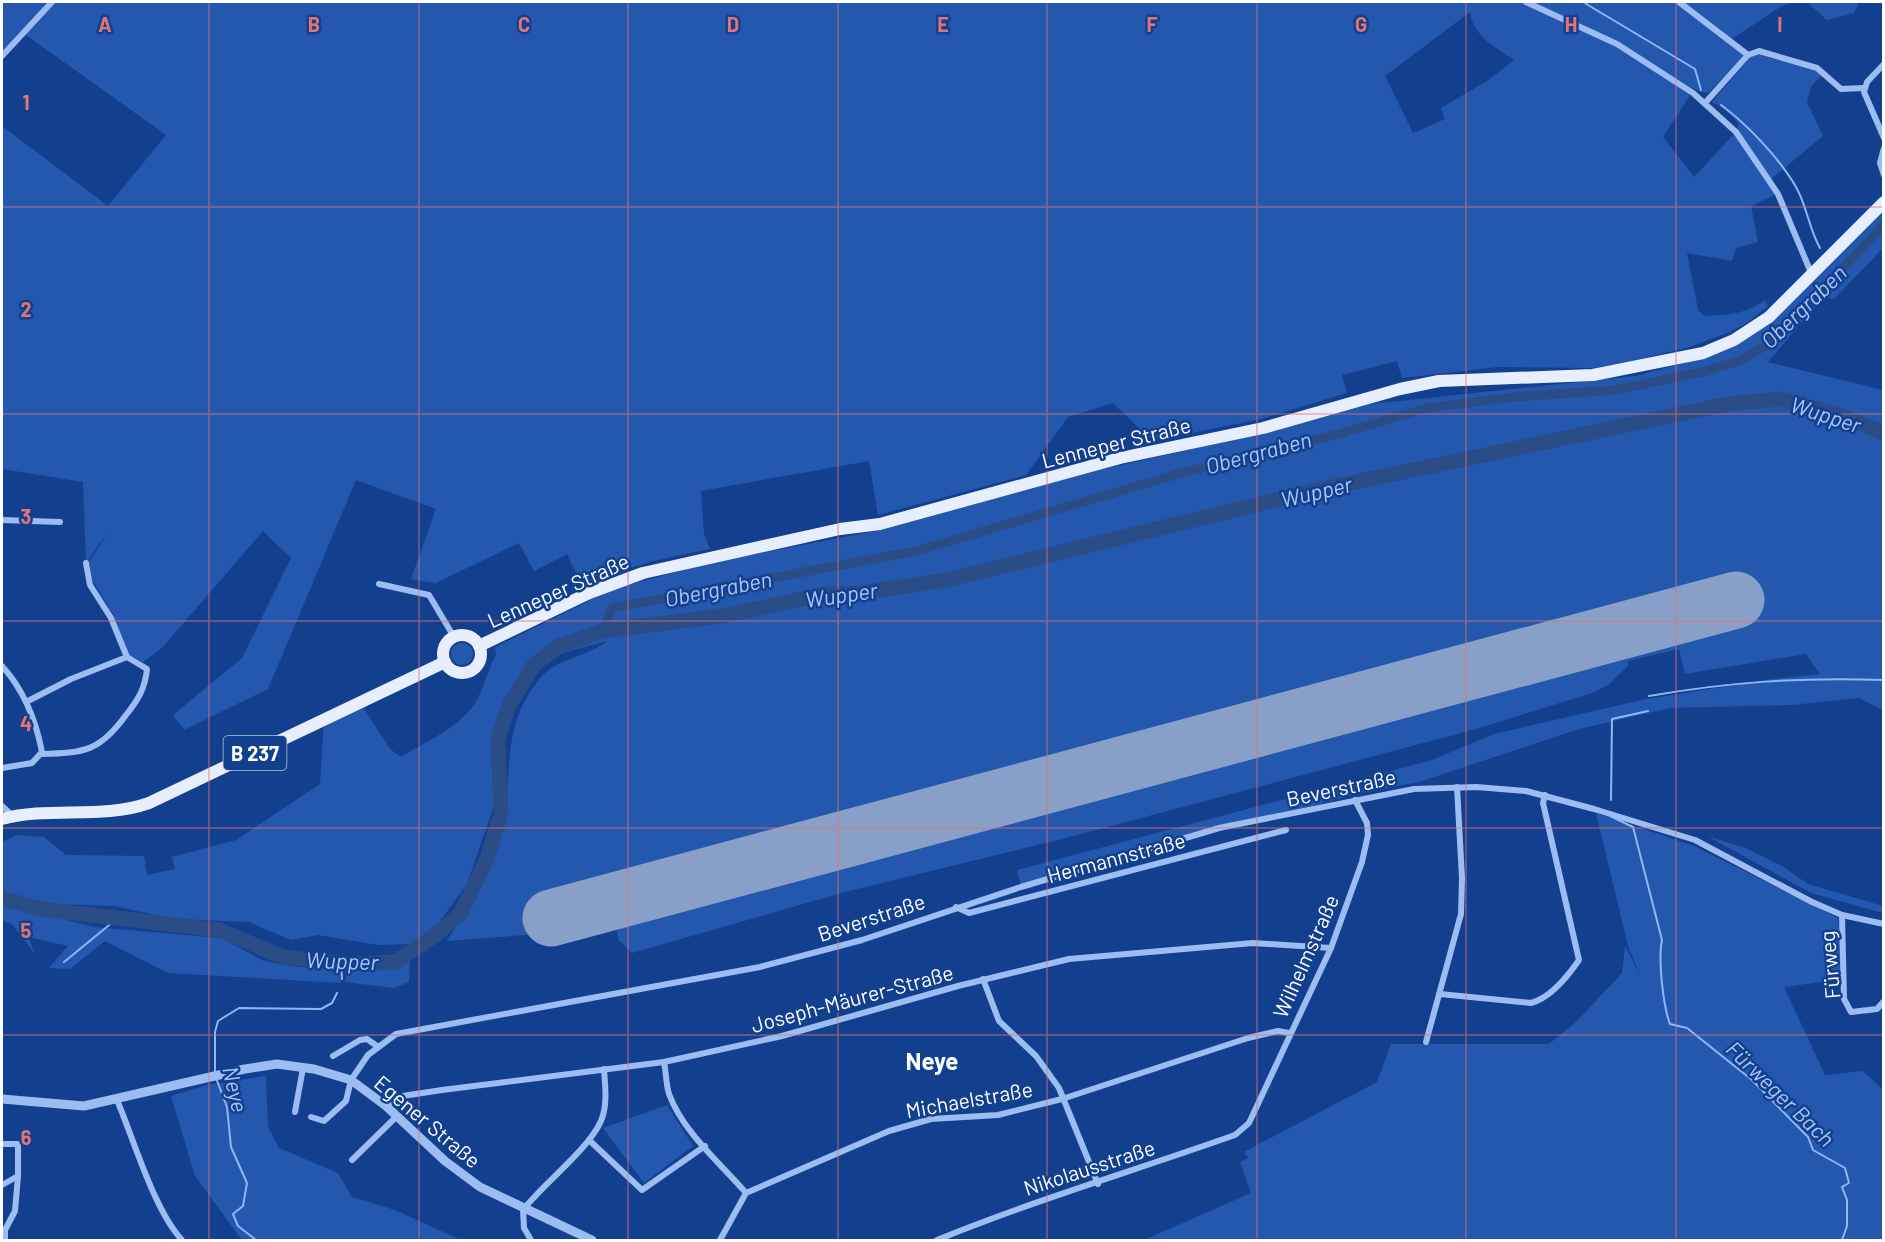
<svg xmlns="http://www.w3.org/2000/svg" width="1885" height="1242" viewBox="0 0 1885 1242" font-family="Barlow,sans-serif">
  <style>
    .green { fill: #2458ae; fill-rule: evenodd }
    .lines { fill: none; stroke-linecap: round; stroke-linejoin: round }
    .stream { stroke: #8eb7f5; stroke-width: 2 }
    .canal { stroke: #2a4c87; stroke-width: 9 }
    .river { stroke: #2a4c87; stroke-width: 15 }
    .runway { stroke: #88a0c7; stroke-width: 57 }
    .minor { stroke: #9cbdf1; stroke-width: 6 }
    .tertiary { stroke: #9cbdf1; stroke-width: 9 }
    .primary { stroke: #e7efff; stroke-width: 12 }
    .grid { fill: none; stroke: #e47373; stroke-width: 1.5; stroke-opacity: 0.55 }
    .labels { text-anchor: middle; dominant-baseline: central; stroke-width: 5; stroke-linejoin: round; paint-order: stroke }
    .shield { fill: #12408f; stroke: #b8c6dd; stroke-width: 1.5 }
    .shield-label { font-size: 20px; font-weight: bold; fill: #fff }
    .street-label { font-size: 21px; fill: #fff; stroke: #12408f }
    .water-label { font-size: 22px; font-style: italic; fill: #a8c7f9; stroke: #12408f }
    .quarter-label { font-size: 24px; font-weight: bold; fill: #fff; stroke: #12408f }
    .grid-label { font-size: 20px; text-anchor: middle; font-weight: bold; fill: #e47373; stroke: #12408f; stroke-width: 5; stroke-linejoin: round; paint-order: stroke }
  </style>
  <rect width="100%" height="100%" fill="#12408f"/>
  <g class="green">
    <path d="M2,2H1794L1780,7L1732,39L1743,55L1742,59L1708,93L1700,92L1626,50L1690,95L1663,137L1694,177L1734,134L1775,195L1751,206L1758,242L1736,248L1732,261L1687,253L1698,310L1705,316C1728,315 1746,314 1765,300L1768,306L1745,324L1727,333L1693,346L1632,361L1592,368L1498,367L1402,378L1397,361L1342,375L1347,393L1261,419L1152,441L1113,403L1068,417L1026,475L878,515L869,461L701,491L704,534L710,549L653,561L610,574L616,588L713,562L881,530L1099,470L1264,433L1371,404L1635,376L1699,359L1733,346L1773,321L1883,208V248L1834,299L1823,297L1768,362L1883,390V710L1859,698L1792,705L1670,708L1579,729L1419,782L1356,794L1258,821L1219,828L1021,887L1017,870L1432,760L1494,734L1642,700L1765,680L1820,674L1806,654L1685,674L1679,649L1628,661V666L1608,685L1592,693L1476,729L1062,839L845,892L632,953L618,939L617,928L447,941C465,910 489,880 499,844C516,782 496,728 543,675C558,659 591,655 607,641L529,662L506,711L497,744L501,785L467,884L438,924L411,944L378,945L318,935L291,940L249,922L175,919L114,906L55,904L8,894L2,891V842L17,835L44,837L66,855L144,856L147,875L175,869L172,857L236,840L320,784L324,719L360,703L390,749L401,757C425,742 461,727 476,702C483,689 488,670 496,655L495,647L589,601L567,554L534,571L519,543L436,583L411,579L436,509L356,480L268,689L184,730L173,715L242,658L291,558L263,531L162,648L143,662L129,655L114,616L93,581L89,562L110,529L86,563L83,482L2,469V126L108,206L166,135L23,33L2,55ZM1470,12C1474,37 1494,46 1514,60L1487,81L1441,108L1445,119L1413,133L1385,76Z"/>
    <polygon points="1807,2 1859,2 1854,13 1827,20"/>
    <polygon points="1757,54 1816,71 1823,75 1812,85 1807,102 1823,136 1771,179 1737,130 1739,123 1723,108 1712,102 1751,57"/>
    <circle cx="462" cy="654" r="11"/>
    <polygon points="1596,813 1694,846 1838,918 1843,979 1784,987 1825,1075 1863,1071 1883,1090 1883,1240 1144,1240 1251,1193 1240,1162 1248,1158 1244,1152 1377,1082 1391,1044 1549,1044 1576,1022 1622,973 1625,946 1640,975 1628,946"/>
    <polygon points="1707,836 1745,848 1782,866 1808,884 1883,906 1883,913 1811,893"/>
    <polygon points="2,904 94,927 221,938 264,961 298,967 339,969 341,983 168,973 105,941 70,969 49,968 68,946 28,937 35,954 12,924 2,920"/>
    <polygon points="410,962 409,982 394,988 345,982 347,969 382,969"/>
    <polygon points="266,1076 268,1127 279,1148 338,1173 352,1197 395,1210 461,1240 242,1240 195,1176 171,1096 207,1085"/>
    <polygon points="667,1105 693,1146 644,1183 603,1128"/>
  </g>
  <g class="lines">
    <g class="stream">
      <polyline points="1583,2 1695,69 1701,90"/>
      <path d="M1721,105C1747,124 1780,159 1796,187C1807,206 1809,229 1820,248"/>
      <path d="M1649,696C1730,682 1801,677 1884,680"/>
      <polyline points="1611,800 1612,719 1648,711"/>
      <path d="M1610,816L1633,827L1662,940C1658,959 1663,1006 1670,1024L1687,1028L1752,1080L1808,1137L1813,1150L1845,1168L1849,1183L1842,1187L1847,1200V1226L1842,1240"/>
      <polyline points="64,962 119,917"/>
      <polyline points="341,963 342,979"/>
      <polyline points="215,1073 215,1032 218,1021 239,1008 321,1009 332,1003 337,993"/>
      <polyline points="216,1078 227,1107 231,1147 247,1183 243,1206 233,1214 238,1226 256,1240"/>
    </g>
    <polyline class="canal" points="603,631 612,608 916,551 1185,472 1339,434 1426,408 1515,397 1615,390 1703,372 1741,360 1772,342 1884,225"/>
    <polyline class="river" points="2,898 40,909 219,930 283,957 349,964 395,962 433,937 460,914 486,861 501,814 498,737 509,706 533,666 559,646 603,631 728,615 825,594 861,593 946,580 1322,489 1728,404 1780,399 1845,417 1884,433"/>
    <polyline class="runway" points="551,918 1736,600"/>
    <g class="minor">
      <polyline points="1526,2 1617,44 1693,93 1736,132 1778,194 1812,275"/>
      <polyline points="1679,2 1748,55"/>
      <polyline points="2,56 52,2"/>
      <polyline points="1884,64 1867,82 1864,92 1884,138"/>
      <polyline points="1705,103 1748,55 1759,51 1817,68 1841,89 1864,88"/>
      <polyline points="1884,148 1880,163 1884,175"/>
      <polyline points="2,520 60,522"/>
      <polyline points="86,563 90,585 111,618 127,657"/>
      <polyline points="379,584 429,595 454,637"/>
      <path d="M2,666C23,689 36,721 42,752L32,763L2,768"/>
      <path d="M26,702L71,679L127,657L147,669C145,689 138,700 126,715C100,751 85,753 41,754"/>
      <polyline points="2,806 13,816"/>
      <polyline points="956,907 969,913 1286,830"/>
      <polyline points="1842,915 1844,999 1851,1012 1877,1009 1884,1001"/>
      <polyline points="983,979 999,1021 1036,1056 1059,1088 1098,1184"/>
      <path d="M1440,994L1531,1003C1550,998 1568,976 1579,960L1543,803L1545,795"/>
      <polyline points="1426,1042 1461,914 1462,878 1457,787"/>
      <polyline points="333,1056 360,1040 367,1039 377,1046"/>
      <path d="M664,1062C666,1072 666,1084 669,1094C683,1132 720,1163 746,1193"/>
      <path d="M117,1100C134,1140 154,1210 182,1240"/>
      <polyline points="386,1106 396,1097 442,1090 664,1062 782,1036 958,986 1069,959 1253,943 1331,948"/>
      <polyline points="295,1112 303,1068"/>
      <polyline points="311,1117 324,1121 346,1101 351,1080 368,1055 396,1034 760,967 862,940 1021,887 1219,828 1414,789 1476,787 1526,791 1594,809 1695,840 1812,902 1842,915 1884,924"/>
      <polyline points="589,1140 642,1190 705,1146"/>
      <polyline points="2,1144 18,1144 18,1176 2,1185"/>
      <polyline points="352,1160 397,1116"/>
      <polyline points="5,1240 5,1230 15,1211 18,1176"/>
      <path d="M531,1240L524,1228L523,1210C544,1183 588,1150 601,1121C608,1104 605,1086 604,1069"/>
      <polyline points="720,1240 746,1193 889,1131 931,1119 998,1115 1062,1099 1248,1038 1278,1031 1289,1033"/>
      <path d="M937,1240C1035,1200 1136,1170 1235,1135L1249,1123L1331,948L1362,862L1368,835L1367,823L1355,800"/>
    </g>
    <polyline class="tertiary" points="2,1099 84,1106 245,1069 277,1064 314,1069 351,1080 386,1106 445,1161 480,1187 592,1240"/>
    <g class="primary">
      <circle cx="462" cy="654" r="19"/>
      <polyline points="479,646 589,593 643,573 840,529 880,524 1120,458 1263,428 1400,389 1439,381 1593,375 1703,353 1734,340 1769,317 1884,202"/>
      <path d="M2,819C50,806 101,820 149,803L445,662"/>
    </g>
  </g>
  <path class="grid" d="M209,2V1240M419,2V1240M628,2V1240M838,2V1240M1047,2V1240M1257,2V1240M1466,2V1240M1676,2V1240M2,207H1884M2,414H1884M2,621H1884M2,828H1884M2,1035H1884"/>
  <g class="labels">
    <rect class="shield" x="223.5" y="736" width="63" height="34" rx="4.5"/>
    <g class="shield-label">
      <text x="255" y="753">B 237</text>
    </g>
    <g class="street-label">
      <text transform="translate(1116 442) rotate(-14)">Lenneper Straße</text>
      <text transform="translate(558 590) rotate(-24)">Lenneper Straße</text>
      <text transform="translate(1341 787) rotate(-12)">Beverstraße</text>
      <text transform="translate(1116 857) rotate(-15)">Hermannstraße</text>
      <text transform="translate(871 917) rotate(-18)">Beverstraße</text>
      <text transform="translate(1305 956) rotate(-66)">Wilhelmstraße</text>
      <text transform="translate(1829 965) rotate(-95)">Fürweg</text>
      <text transform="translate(852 998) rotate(-15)">Joseph-Mäurer-Straße</text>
      <text transform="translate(969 1099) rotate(-10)">Michaelstraße</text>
      <text transform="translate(428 1121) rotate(40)">Egener Straße</text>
      <text transform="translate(1089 1167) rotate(-18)">Nikolausstraße</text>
    </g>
    <g class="water-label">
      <text transform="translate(1803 306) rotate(-44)">Obergraben</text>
      <text transform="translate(1826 414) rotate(18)">Wupper</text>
      <text transform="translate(1258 452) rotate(-15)">Obergraben</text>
      <text transform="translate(1316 491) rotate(-13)">Wupper</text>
      <text transform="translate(718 588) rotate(-11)">Obergraben</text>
      <text transform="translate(841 594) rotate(-8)">Wupper</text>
      <text transform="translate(342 960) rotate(2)">Wupper</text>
      <text transform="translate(236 1089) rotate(77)">Neye</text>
      <text transform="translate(1781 1093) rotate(44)">Fürweger Bach</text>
    </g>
    <g class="quarter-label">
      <text x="932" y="1060">Neye</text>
    </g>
  </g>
  <g class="grid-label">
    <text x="105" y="32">A</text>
    <text x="314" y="32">B</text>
    <text x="524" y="32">C</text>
    <text x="733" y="32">D</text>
    <text x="943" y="32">E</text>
    <text x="1152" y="32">F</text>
    <text x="1361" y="32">G</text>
    <text x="1571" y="32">H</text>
    <text x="1780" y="32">I</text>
    <text x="26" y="110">1</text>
    <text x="26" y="317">2</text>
    <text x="26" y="524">3</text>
    <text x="26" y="731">4</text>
    <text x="26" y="938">5</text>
    <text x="26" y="1145">6</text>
  </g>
  <rect width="1885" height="1242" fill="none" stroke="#ffffff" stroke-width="6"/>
</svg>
